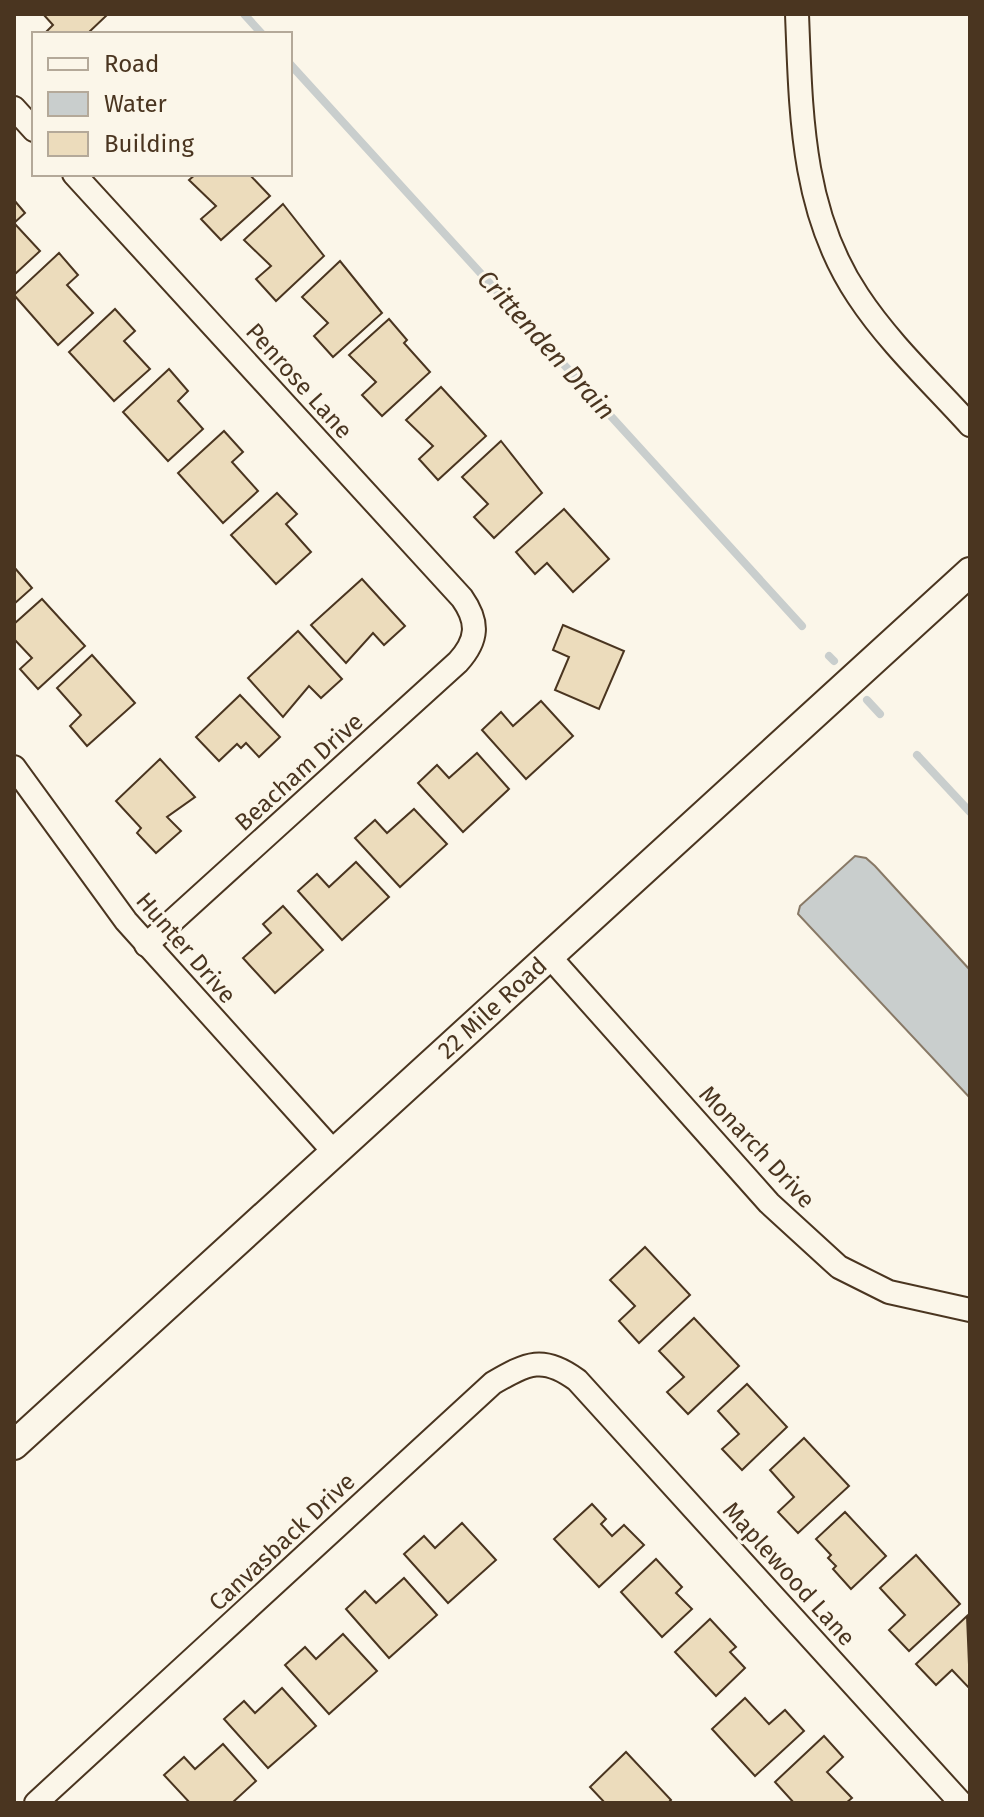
<svg xmlns="http://www.w3.org/2000/svg" width="984" height="1817" viewBox="0 0 984 1817" font-family="'Fira Sans',sans-serif">
  <style>
    .water { fill: #c9cecd; stroke: #887966; stroke-width: 2 }
    .lines { fill: none; stroke-linecap: round; stroke-linejoin: round }
    .stream { stroke: #c9cecd; stroke-width: 8 }
    .building { fill: #ecdcbc; stroke: #4a3520; stroke-width: 2 }
    .minor-casing { stroke: #4a3520; stroke-width: 26 }
    .tertiary-casing { stroke: #4a3520; stroke-width: 32 }
    .minor { stroke: #fbf6e9; stroke-width: 22 }
    .tertiary { stroke: #fbf6e9; stroke-width: 28 }
    .labels { text-anchor: middle; dominant-baseline: central; stroke-width: 6; stroke-linejoin: round; paint-order: stroke }
    .street-label { font-size: 24px; fill: #4a3520; stroke: #fbf6e9 }
    .water-label { font-size: 26px; font-style: italic; fill: #4a3520; stroke: #fbf6e9 }
  </style>
  <rect width="100%" height="100%" fill="#fbf6e9"/>
  <polygon class="water" points="855,856 866,858 875,866 970,970 970,1098 798,914 800,906"/>
  <g class="lines">
    <g class="stream">
      <polyline points="244,14 262,34"/>
      <polyline points="290,64 802,626"/>
      <polyline points="829,656 834,661"/>
      <polyline points="867,700 880,714"/>
      <polyline points="917,755 970,812"/>
    </g>
  </g>
  <g class="building">
    <polygon points="43,14 106,14 107,15 87,34 44,34 53,25"/>
    <polygon points="196,174 249,174 270,196 221,240 201,219 216,206 189,180"/>
    <polygon points="14,200 25,213 14,223 40,251 14,275"/>
    <polygon points="283,204 324,256 276,301 256,279 271,266 244,240"/>
    <polygon points="59,253 78,275 67,285 93,313 58,345 14,295"/>
    <polygon points="340,261 382,313 333,357 314,336 328,323 302,297"/>
    <polygon points="115,309 135,331 124,341 150,369 114,401 69,352"/>
    <polygon points="389,319 407,340 404,343 430,372 382,416 362,395 376,382 349,355"/>
    <polygon points="169,369 188,391 178,401 203,429 168,461 123,412"/>
    <polygon points="441,387 486,436 438,480 419,459 433,446 406,420"/>
    <polygon points="224,431 243,452 232,462 258,491 223,523 178,473"/>
    <polygon points="501,441 542,493 494,538 474,517 488,504 462,477"/>
    <polygon points="277,493 297,514 286,524 311,552 276,584 231,535"/>
    <polygon points="564,509 609,559 573,592 547,563 535,574 516,552"/>
    <polygon points="14,567 32,588 14,604"/>
    <polygon points="362,579 405,626 384,645 373,633 346,663 311,625"/>
    <polygon points="42,599 85,646 38,689 20,669 32,658 14,639 14,624"/>
    <polygon points="563,625 624,651 599,709 555,690 569,657 553,650"/>
    <polygon points="298,631 342,679 321,698 309,686 283,717 248,678"/>
    <polygon points="92,655 135,703 87,746 70,726 81,715 57,688"/>
    <polygon points="240,695 280,737 259,757 246,743 241,748 237,744 219,761 196,737"/>
    <polygon points="541,701 573,736 526,779 482,730 501,712 513,726"/>
    <polygon points="477,753 509,789 463,832 418,783 437,765 449,778"/>
    <polygon points="160,759 195,797 167,817 181,831 156,853 137,833 141,828 116,801"/>
    <polygon points="414,809 447,844 400,887 355,838 375,820 387,833"/>
    <polygon points="356,862 389,897 342,940 298,891 317,874 329,887"/>
    <polygon points="283,906 323,950 275,993 243,958 271,933 263,924"/>
    <polygon points="645,1247 690,1295 639,1343 619,1321 635,1306 610,1280"/>
    <polygon points="694,1318 739,1366 688,1414 667,1392 684,1377 659,1351"/>
    <polygon points="747,1384 787,1427 742,1470 722,1449 739,1434 718,1411"/>
    <polygon points="804,1438 849,1486 798,1533 778,1512 794,1497 770,1470"/>
    <polygon points="592,1504 606,1519 601,1524 612,1536 624,1525 644,1545 599,1587 554,1539"/>
    <polygon points="845,1512 886,1556 851,1589 833,1569 836,1566 828,1558 831,1555 816,1539"/>
    <polygon points="462,1523 496,1560 448,1603 404,1554 424,1536 435,1548"/>
    <polygon points="916,1555 960,1604 909,1651 889,1630 905,1615 880,1588"/>
    <polygon points="656,1559 682,1587 676,1593 692,1609 662,1637 621,1592"/>
    <polygon points="404,1578 437,1615 389,1658 346,1609 365,1591 376,1603"/>
    <polygon points="967,1616 970,1689 952,1670 936,1685 916,1664"/>
    <polygon points="710,1619 736,1647 730,1652 745,1668 716,1696 675,1652"/>
    <polygon points="343,1634 377,1671 329,1714 285,1665 305,1647 316,1659"/>
    <polygon points="282,1688 316,1726 268,1768 224,1719 244,1701 255,1713"/>
    <polygon points="745,1698 769,1724 785,1710 804,1731 755,1776 712,1729"/>
    <polygon points="824,1736 843,1757 827,1772 852,1798 846,1803 794,1803 775,1782"/>
    <polygon points="223,1744 256,1781 232,1803 190,1803 164,1775 184,1757 195,1769"/>
    <polygon points="626,1752 671,1800 668,1803 605,1803 590,1787"/>
  </g>
  <g class="lines">
    <g class="minor-casing">
      <g id="minor">
        <path d="M797,14C801,112 801,211 858,296C889,343 932,383 970,425"/>
        <polyline points="14,108 34,130"/>
        <path d="M74,174L462,598C479,622 478,640 458,662L146,945"/>
        <polyline points="14,767 126,921 334,1152"/>
        <polyline points="549,956 769,1203 839,1267 889,1292 970,1310"/>
        <path d="M36,1803L493,1383C528,1363 543,1355 577,1380L961,1803"/>
      </g>
    </g>
    <g class="tertiary-casing">
      <g id="tertiary">
        <path id="s1" d="M14,1445L970,572"/>
      </g>
    </g>
    <use href="#minor" class="minor"/>
    <use href="#tertiary" class="tertiary"/>
  </g>
  <g class="labels">
    <g class="street-label">
      <text transform="translate(299 381) rotate(48)">Penrose Lane</text>
      <text transform="translate(299 772) rotate(-42)">Beacham Drive</text>
      <text transform="translate(186 948) rotate(49)">Hunter Drive</text>
      <text stroke="none"><textPath href="#s1" startOffset="648">22 Mile Road</textPath></text>
      <text transform="translate(757 1147) rotate(47)">Monarch Drive</text>
      <text transform="translate(282 1542) rotate(-43)">Canvasback Drive</text>
      <text transform="translate(789 1574) rotate(48)">Maplewood Lane</text>
    </g>
    <g class="water-label">
      <text transform="translate(546 345) rotate(48)">Crittenden Drain</text>
    </g>
  </g>
  <rect width="984" height="1817" fill="none" stroke="#4a3520" stroke-width="32"/>
  <rect x="32" y="32" width="260" height="144" fill="#fbf6e9" stroke="#b4a999" stroke-width="2"/>
  <rect x="48" y="58" width="40" height="12" fill="#fbf6e9" stroke="#b4a999" stroke-width="2"/>
  <text x="104" y="72" font-size="24" fill="#4a3520">Road</text>
  <rect x="48" y="92" width="40" height="24" fill="#c9cecd" stroke="#b4a999" stroke-width="2"/>
  <text x="104" y="112" font-size="24" fill="#4a3520">Water</text>
  <rect x="48" y="132" width="40" height="24" fill="#ecdcbc" stroke="#b4a999" stroke-width="2"/>
  <text x="104" y="152" font-size="24" fill="#4a3520">Building</text>
</svg>
